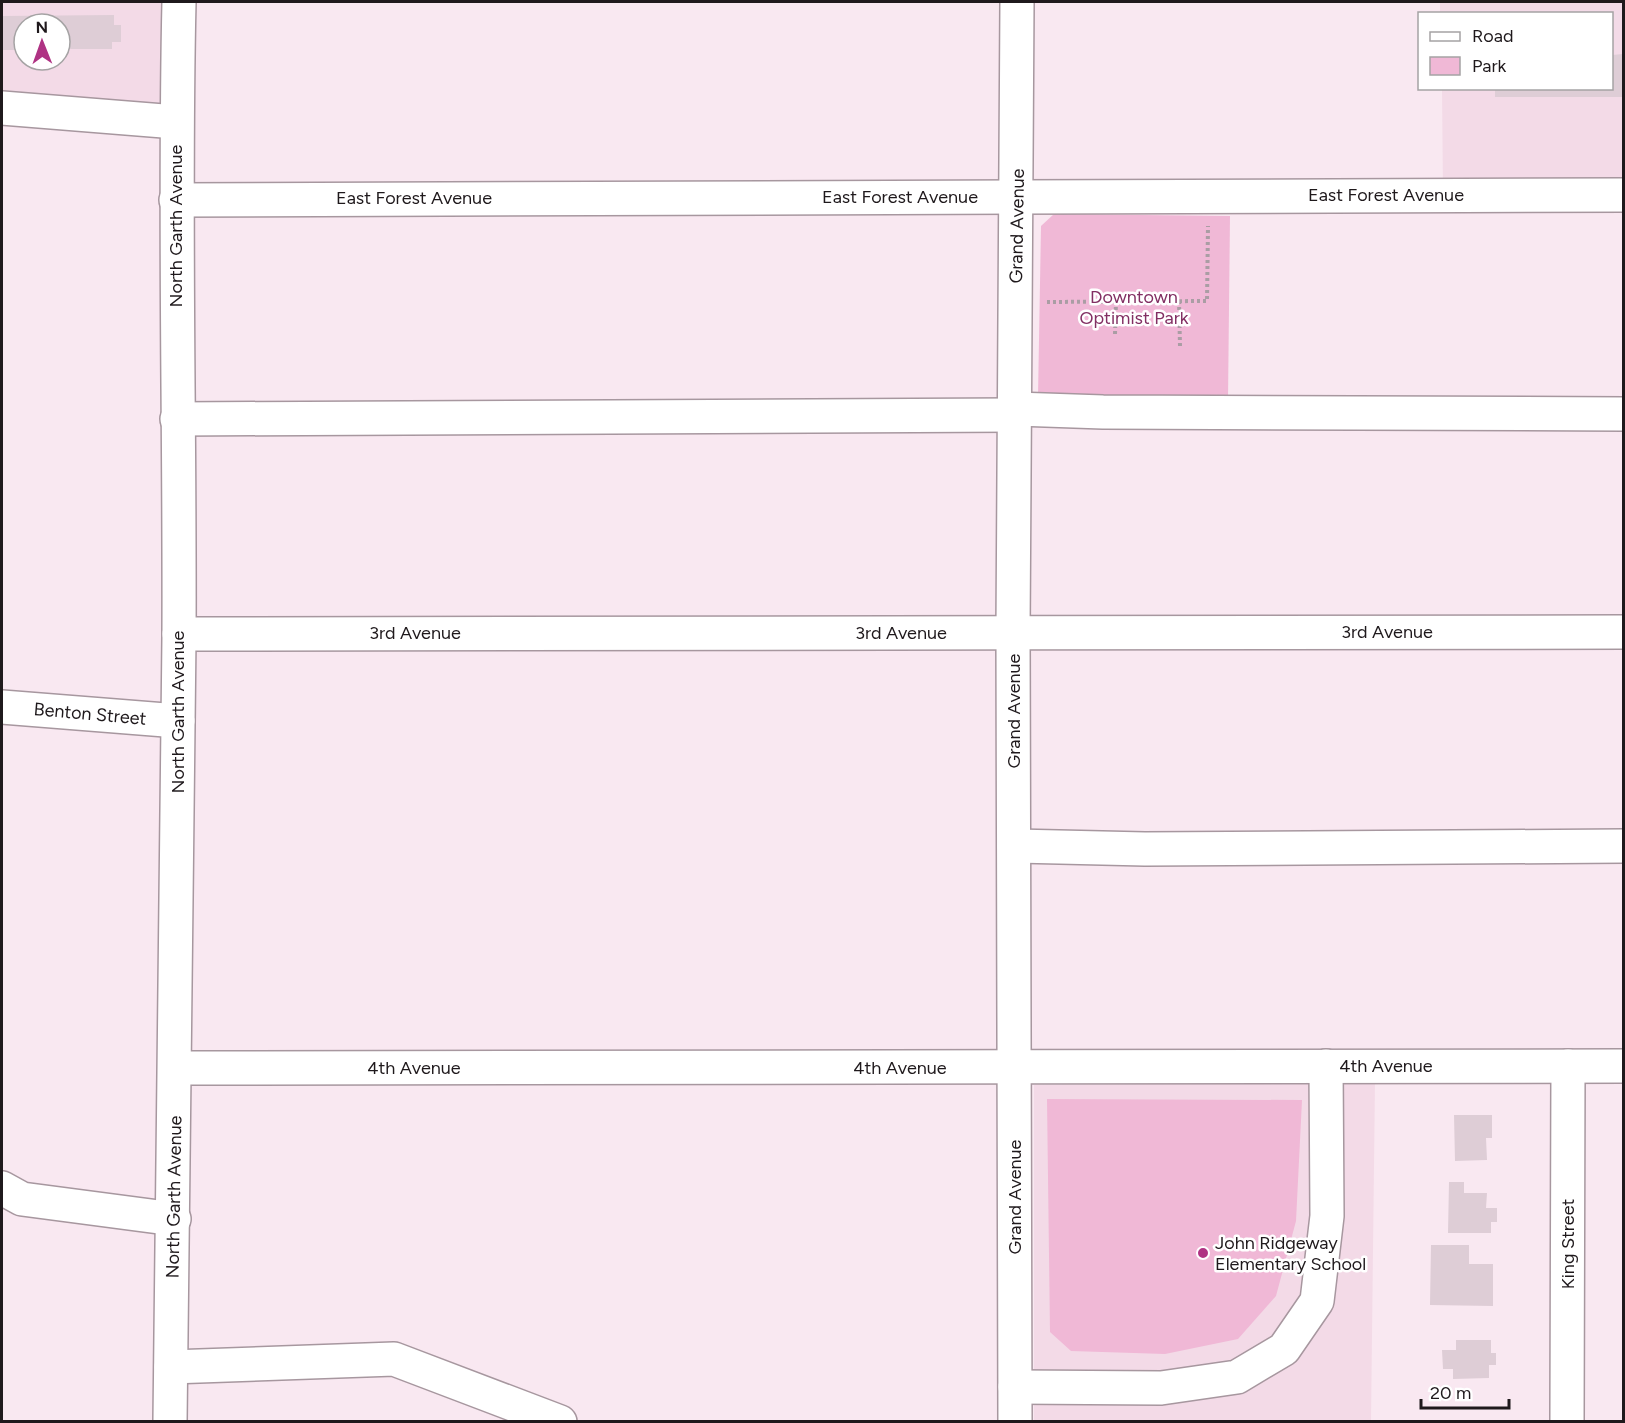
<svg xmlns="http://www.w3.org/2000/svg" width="1625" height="1423" viewBox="0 0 1625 1423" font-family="Figtree,sans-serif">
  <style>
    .built { fill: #f3dae7; fill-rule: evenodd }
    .green { fill: #f0b8d6 }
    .building { fill: #decdd6 }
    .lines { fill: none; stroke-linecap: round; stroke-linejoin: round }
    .minor-casing { stroke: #a7979f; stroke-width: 36 }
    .path { stroke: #aa9da4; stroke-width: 4; stroke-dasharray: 3 3; stroke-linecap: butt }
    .minor { stroke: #fff; stroke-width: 33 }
    .poi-dot { fill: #af3283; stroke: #fff; stroke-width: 2 }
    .labels { text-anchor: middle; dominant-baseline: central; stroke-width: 5; stroke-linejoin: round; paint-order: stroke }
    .street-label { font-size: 18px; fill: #1f191c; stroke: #fff }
    .park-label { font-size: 18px; fill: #822f63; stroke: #fff }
    .poi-label { font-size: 18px; fill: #1f191c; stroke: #fff; text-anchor: start }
  </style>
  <rect width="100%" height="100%" fill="#f9e8f1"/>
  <g class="built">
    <path d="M2,2H180V121L2,105ZM24,24H60V60H24Z"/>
    <polygon points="1440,2 1623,2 1623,193 1443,193 1442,89 1612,88 1612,14 1440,13"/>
    <polygon points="1375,1082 1371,1421 1034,1422 1034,1085"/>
  </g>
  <g class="green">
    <polygon points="1054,214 1230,216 1228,400 1038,397 1041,226"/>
    <polygon points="1047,1099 1302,1100 1296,1221 1276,1296 1238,1339 1165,1354 1071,1351 1050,1332"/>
  </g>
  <g class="building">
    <polygon points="114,15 114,25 121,25 121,42 112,42 112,49 60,49 60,24 24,24 24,50 2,50 2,16"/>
    <polygon points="1623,54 1623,97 1495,97 1495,88 1612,88 1612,55"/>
    <polygon points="1454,1115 1492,1115 1492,1138 1486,1138 1487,1160 1455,1161"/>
    <polygon points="1449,1182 1464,1182 1464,1193 1487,1193 1486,1208 1497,1208 1497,1222 1491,1222 1491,1233 1448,1233"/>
    <polygon points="1431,1245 1469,1245 1469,1264 1493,1264 1493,1306 1430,1305"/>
    <polygon points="1456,1340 1491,1340 1491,1353 1496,1353 1496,1365 1489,1365 1489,1378 1453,1379 1453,1369 1443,1369 1442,1350 1456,1350"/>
  </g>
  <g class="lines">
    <g class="minor-casing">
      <g id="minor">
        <polyline points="2,108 176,122"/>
        <polyline points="176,200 1624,195"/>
        <polyline points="1015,409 1103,412 1624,414"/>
        <polyline points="177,419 1015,415"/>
        <polyline points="179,634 1624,632"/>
        <polyline points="2,707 178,721"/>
        <polyline points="1014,846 1145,849 1624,846"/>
        <polyline points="176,1068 1624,1066"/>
        <polyline points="2,1188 22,1199 174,1219"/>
        <polyline points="171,1367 394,1359 560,1422"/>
        <polyline points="1015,1387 1161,1388 1237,1377 1284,1349 1317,1301 1327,1216 1326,1066"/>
        <path d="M170,1422C175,1160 178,898 179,637C180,425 174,213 179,2"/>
        <polyline points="1015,1422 1013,632 1017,2"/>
        <polyline points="1567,1422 1568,1066"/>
      </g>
    </g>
    <g class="path">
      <polyline points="1179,301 1180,346"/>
      <polyline points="1047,302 1207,301 1208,226"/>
      <polyline points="1115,334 1116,301"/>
    </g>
    <use href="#minor" class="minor"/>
  </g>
  <circle class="poi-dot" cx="1203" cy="1253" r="6"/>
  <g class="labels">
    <g class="street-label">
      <text x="1386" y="195">East Forest Avenue</text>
      <text x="900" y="197">East Forest Avenue</text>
      <text x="414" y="198">East Forest Avenue</text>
      <text transform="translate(176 226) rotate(-90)">North Garth Avenue</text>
      <text transform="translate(1017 226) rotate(-89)">Grand Avenue</text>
      <text x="1387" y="632">3rd Avenue</text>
      <text x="415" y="633">3rd Avenue</text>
      <text x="901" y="633">3rd Avenue</text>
      <text transform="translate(1014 711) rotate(-90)">Grand Avenue</text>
      <text transform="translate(178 712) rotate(-90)">North Garth Avenue</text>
      <text transform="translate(90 714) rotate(5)">Benton Street</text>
      <text x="1386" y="1066">4th Avenue</text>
      <text x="414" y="1068">4th Avenue</text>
      <text x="900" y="1068">4th Avenue</text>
      <text transform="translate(174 1197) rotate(-89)">North Garth Avenue</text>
      <text transform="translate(1015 1197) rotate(-90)">Grand Avenue</text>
      <text transform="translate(1568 1244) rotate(-90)">King Street</text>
    </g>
    <g class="park-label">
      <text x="1134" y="297">Downtown<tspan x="1134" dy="21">Optimist Park</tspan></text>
    </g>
    <g class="poi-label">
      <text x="1215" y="1243">John Ridgeway<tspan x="1215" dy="21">Elementary School</tspan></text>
    </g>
  </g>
  <rect width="1625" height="1423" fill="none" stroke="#1f191c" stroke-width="6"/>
  <rect x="1418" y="12" width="195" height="78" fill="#ffffff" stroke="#a5a3a4" stroke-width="1.5"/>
  <rect x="1430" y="32" width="30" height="9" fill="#ffffff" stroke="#a5a3a4" stroke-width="1.5"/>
  <text x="1472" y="42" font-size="18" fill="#1f191c">Road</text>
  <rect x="1430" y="57" width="30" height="18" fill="#f0b8d6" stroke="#a5a3a4" stroke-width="1.5"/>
  <text x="1472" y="72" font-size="18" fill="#1f191c">Park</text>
  <g transform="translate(42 42) rotate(359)"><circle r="28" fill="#ffffff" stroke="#a5a3a4" stroke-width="1.5"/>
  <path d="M0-4.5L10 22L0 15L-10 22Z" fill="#af3283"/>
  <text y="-9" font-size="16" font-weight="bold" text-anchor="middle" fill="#1f191c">N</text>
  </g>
  <path d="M1421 1399v9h88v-9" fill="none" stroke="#1f191c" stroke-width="3"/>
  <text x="1430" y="1399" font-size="18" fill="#1f191c" stroke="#ffffff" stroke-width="4.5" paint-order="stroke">20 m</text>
</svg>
